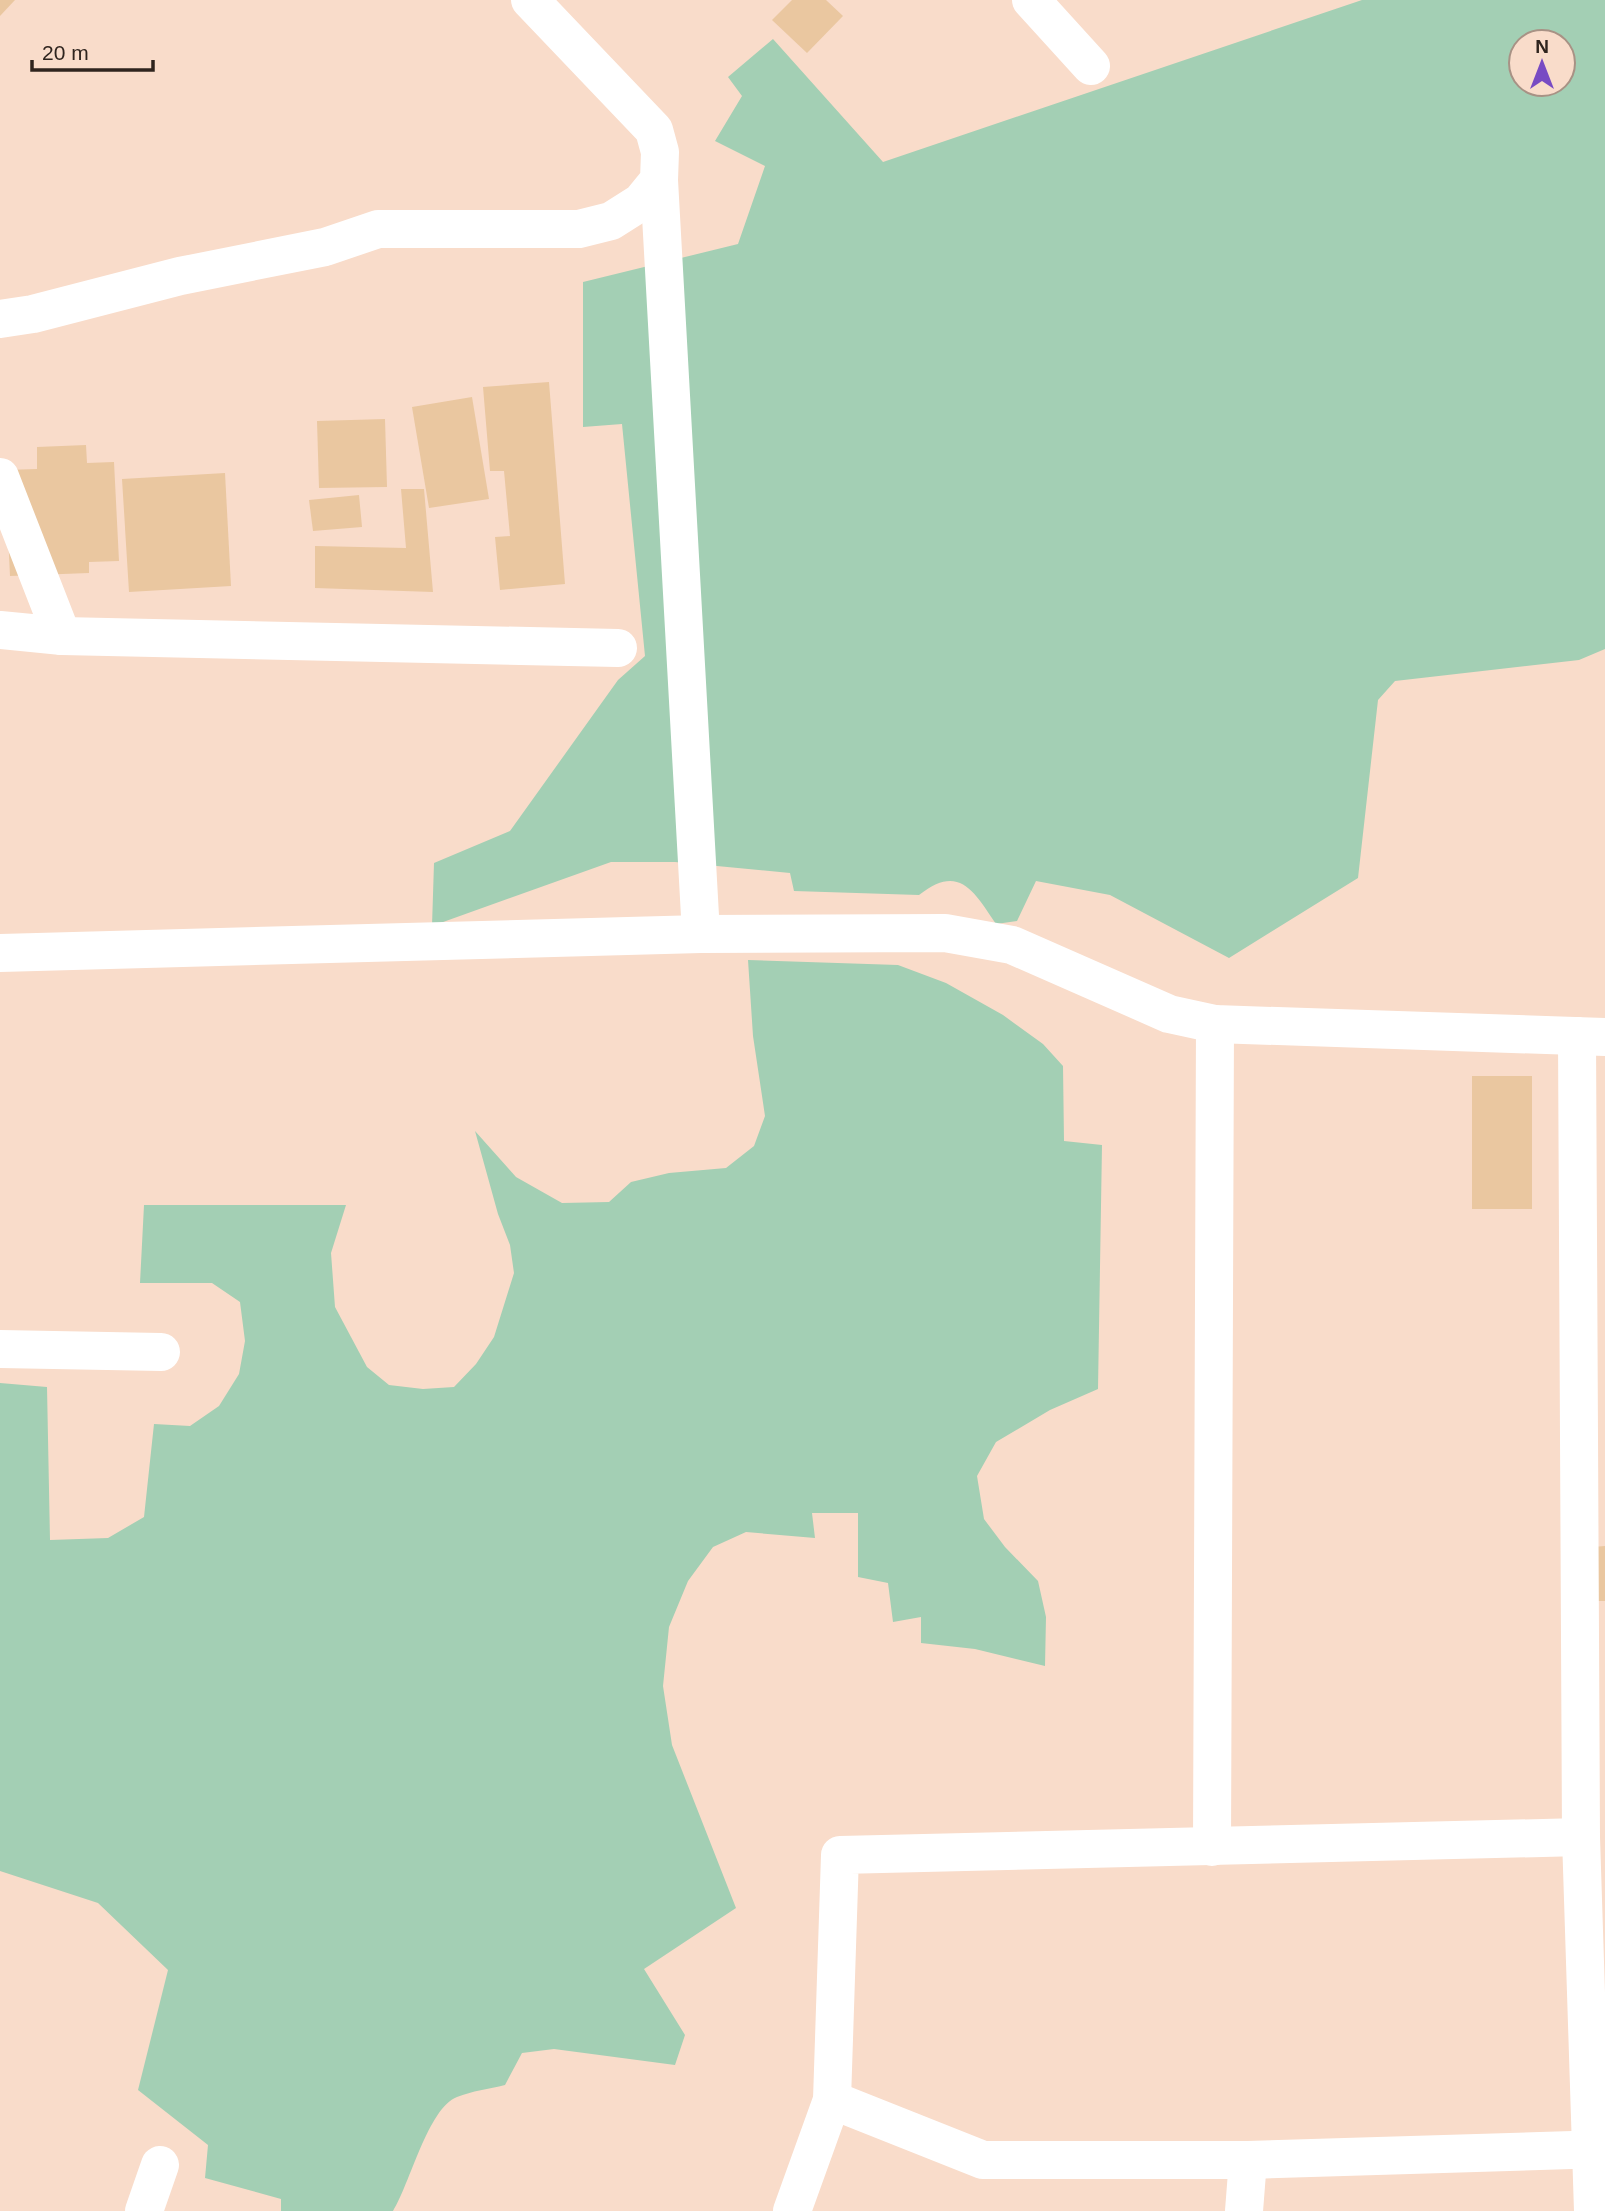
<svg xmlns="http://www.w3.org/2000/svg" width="1605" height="2211" viewBox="0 0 1605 2211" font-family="Arial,sans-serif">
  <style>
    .green { fill: #a3cfb4; fill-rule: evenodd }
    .building { fill: #eac7a0 }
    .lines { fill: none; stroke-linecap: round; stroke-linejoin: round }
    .minor { stroke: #fff; stroke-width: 38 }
  </style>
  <rect width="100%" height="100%" fill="#f9dcca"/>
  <g class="green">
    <path d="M1362,0H1605V649L1579,660L1395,681L1378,700L1358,878L1229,958L1110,895L1036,881L1017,921L996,924C974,891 959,863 919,895L794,891L790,873L675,862H611L432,926L434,863L510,831L618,680L645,656L622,424L583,427V282L738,244L765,166L715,141L742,96L728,77L773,39L883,162ZM1521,42H1563V84H1521Z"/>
    <path d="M748,960L898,965L946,983L1003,1015L1043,1044L1063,1066L1064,1141L1102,1145L1098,1389L1050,1410L996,1442L977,1476L984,1519L1005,1547L1038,1581L1046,1617L1045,1666L975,1649L921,1643V1617L893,1622L888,1583L858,1577V1513H812L815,1538L746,1532L713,1547L688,1581L669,1627L663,1686L672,1745L736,1908L644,1969L685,2035L675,2065L554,2049L522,2053L505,2085C489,2089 472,2091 457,2097C428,2108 410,2184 393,2211H281V2199L205,2178L208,2145L138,2090L168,1970L98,1903L0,1871V1383L47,1387L50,1540L108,1538L144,1517L154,1424L190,1426L219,1406L239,1374L245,1341L240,1302L212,1283H140L144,1205H346L331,1253L335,1307L367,1367L389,1385L423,1389L454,1387L476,1364L494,1337L514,1273L510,1245L498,1214L475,1131L516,1177L562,1203L609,1202L631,1182L669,1173L726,1168L754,1146L765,1116L753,1036Z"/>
  </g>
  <g class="building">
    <polygon points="0,0 15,0 0,16"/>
    <polygon points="792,0 826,0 843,16 807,53 772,20"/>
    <polygon points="549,382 565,584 500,590 495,537 510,536 504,471 490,471 483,387"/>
    <polygon points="472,397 489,499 429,508 412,407"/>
    <polygon points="385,419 387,487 319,488 317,421"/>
    <polygon points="86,445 87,463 114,462 119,561 89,562 89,573 10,576 5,470 37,469 37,447"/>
    <polygon points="225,473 231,586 129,592 122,479"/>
    <polygon points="401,489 424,489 433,592 315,588 315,546 406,548"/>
    <polygon points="359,495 362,527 313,531 309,500"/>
    <rect x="1472" y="1076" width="60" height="133"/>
    <polygon points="1605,1546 1605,1601 1592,1601 1592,1547"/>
  </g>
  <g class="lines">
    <g class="minor">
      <polyline points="1031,0 1091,66"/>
      <polyline points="659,180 701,934"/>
      <polyline points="0,319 33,314 180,276 325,247 378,229 579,229 611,221 641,202 659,180 660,152 654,130 530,0"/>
      <polyline points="0,477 62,636"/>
      <polyline points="0,630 62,636 618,648"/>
      <polyline points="0,953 701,934 945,933 1012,945 1169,1014 1215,1024 1605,1037"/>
      <polyline points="1577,1036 1581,1837 1593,2211"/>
      <polyline points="0,1349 161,1352"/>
      <polyline points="1212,1847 1215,1024"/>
      <polyline points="832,2100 983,2160 1248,2160 1605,2149"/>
      <polyline points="144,2211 160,2165"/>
      <polyline points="792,2211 832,2100 840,1855 1581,1837"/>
      <polyline points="1244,2211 1248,2160"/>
    </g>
  </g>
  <g transform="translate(1542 63)"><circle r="33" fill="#f9dcca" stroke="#a89285" stroke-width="2"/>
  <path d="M0-5L12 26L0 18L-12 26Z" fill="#784bc3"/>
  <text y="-10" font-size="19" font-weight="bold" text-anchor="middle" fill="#2f241e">N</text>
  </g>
  <path d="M32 60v10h121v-10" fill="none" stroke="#2f241e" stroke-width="3.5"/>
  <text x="42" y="60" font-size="21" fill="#2f241e" stroke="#f9dcca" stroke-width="5" paint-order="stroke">20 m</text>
</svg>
